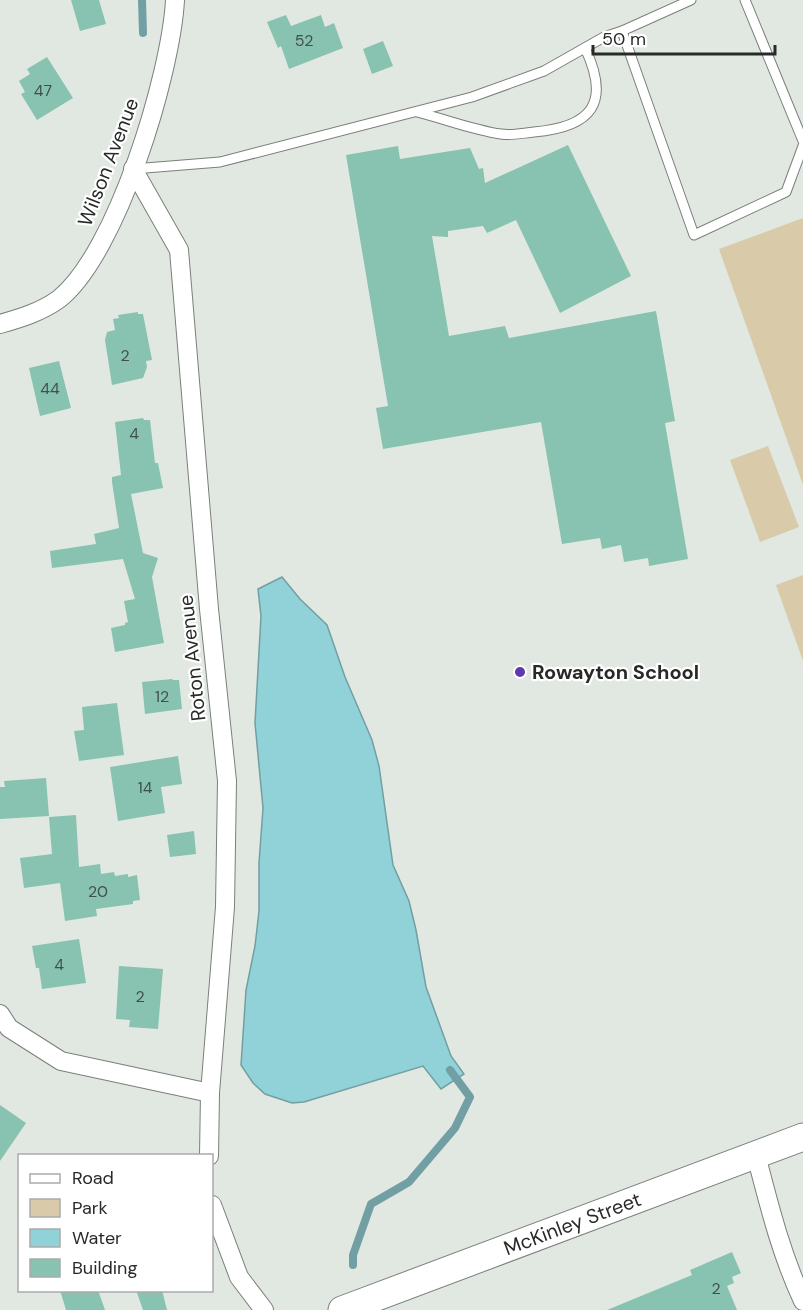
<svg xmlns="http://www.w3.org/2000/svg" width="803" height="1310" viewBox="0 0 803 1310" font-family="'DM Sans',sans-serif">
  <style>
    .green { fill: #d9caa9 }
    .water { fill: #91d1d8; stroke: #729fa3; stroke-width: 1.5 }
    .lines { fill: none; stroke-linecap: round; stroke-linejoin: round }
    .stream { stroke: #729fa3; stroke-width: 8 }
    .building { fill: #88c2b1 }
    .lane-casing { stroke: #7a7f7a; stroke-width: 11 }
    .street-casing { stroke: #7a7f7a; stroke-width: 20 }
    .secondary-casing { stroke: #7a7f7a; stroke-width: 29 }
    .lane { stroke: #fff; stroke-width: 9 }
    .street { stroke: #fff; stroke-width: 18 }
    .secondary { stroke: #fff; stroke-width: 27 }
    .poi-dot { fill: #5f38af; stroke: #fff; stroke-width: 2 }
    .labels { text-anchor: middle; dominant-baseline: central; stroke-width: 4.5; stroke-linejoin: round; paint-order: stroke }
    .number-label { font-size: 16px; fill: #40504a }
    .street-label { font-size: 20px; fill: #282a28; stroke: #fff }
    .poi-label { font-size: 20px; font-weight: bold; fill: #282a28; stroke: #fff; text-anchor: start }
  </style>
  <rect width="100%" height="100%" fill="#e1e8e1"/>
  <g class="green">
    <polygon points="803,218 803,485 719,249"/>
    <polygon points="768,446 799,527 760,542 730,460"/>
    <polygon points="803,575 803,661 776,585"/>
  </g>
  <polygon class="water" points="282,577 300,599 327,625 345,677 372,740 379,766 393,865 409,901 416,930 426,987 451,1056 464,1074 441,1089 423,1066 304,1102 292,1103 265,1094 253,1083 241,1065 246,990 255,946 259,911 259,863 263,808 255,723 261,616 258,589"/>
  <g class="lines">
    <g class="stream">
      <polyline points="142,0 143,33"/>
      <polyline points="353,1265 353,1255 371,1204 409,1182 455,1128 470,1097 450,1070"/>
    </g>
  </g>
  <g class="building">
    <polygon points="71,0 99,0 106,24 80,31"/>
    <polygon points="286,15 291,26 321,15 325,27 334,23 343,48 289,69 281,46 278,48 267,22"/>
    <polygon points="383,41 393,66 372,74 363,49"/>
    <polygon points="47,57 73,98 37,120 21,94 25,92 19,81 30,74 27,69"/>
    <polygon points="568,145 631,276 560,313 516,220 487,233 483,226 448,231 448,237 432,236 449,336 505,326 509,338 656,311 675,421 665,423 688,559 649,566 648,558 624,562 621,545 602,549 600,538 562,544 541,422 383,449 376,408 388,406 346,155 398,146 400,159 470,148 479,169 483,168 485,183"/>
    <polygon points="138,312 138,314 143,314 152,360 146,361 147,367 143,378 112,385 105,340 107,332 115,330 113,319 119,318 118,315"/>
    <polygon points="59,361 71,408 40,416 29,368"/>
    <polygon points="143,418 144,420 150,420 155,463 158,463 163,488 131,494 143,553 158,558 152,577 164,643 115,652 111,628 125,625 125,623 128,622 124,601 135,599 123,559 52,568 50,551 96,544 94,534 119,528 112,482 112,477 121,475 115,422"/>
    <polygon points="172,679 173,680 179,680 182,709 145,714 142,682"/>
    <polygon points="117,703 124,755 79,761 74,731 84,730 82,707"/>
    <polygon points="178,756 182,784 161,787 165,813 118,821 110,767"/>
    <polygon points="46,778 49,816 0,819 0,787 5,787 4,781"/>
    <polygon points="76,815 79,867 100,864 101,874 114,872 115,876 128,874 128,877 137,875 140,900 133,901 133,904 96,909 97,916 65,921 60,883 24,888 20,858 52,854 49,817"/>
    <polygon points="194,831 196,854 170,857 167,835"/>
    <polygon points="79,939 86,983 42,989 39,968 36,968 32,946"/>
    <polygon points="119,966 163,969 158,1029 129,1027 130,1020 116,1019"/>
    <polygon points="0,1105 26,1123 0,1161"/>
    <polygon points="732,1252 741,1273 732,1277 734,1283 727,1286 737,1310 607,1310 692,1275 690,1270"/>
    <polygon points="60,1290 98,1290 105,1310 66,1310"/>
    <polygon points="136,1290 162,1290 167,1310 143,1310"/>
  </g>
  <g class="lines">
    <g class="lane-casing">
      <g id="lane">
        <polyline points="745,0 803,141"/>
        <polyline points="622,31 691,0"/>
        <path d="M417,112C445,119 473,130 501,134C511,136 523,133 534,132C592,127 611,103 585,48"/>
        <polyline points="133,169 220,162 472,97 544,71 604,37 622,31 694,235 786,192 803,146"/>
      </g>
    </g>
    <g class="street-casing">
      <g id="street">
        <polyline points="133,169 179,250 209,609 227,781 225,907 210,1093 209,1156"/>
        <path d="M0,324C21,318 41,312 59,299C117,253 171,74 175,0"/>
        <polyline points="0,1014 9,1028 61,1061 210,1093"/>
        <path d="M756,1155C769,1205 781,1254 803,1301"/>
        <polyline points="212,1205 239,1277 264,1310"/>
      </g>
    </g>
    <g class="secondary-casing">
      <g id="secondary">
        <path id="s1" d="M342,1310L803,1137"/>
      </g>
    </g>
    <use href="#lane" class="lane"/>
    <use href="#street" class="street"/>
    <use href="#secondary" class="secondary"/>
  </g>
  <circle class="poi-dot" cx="520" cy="672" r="6"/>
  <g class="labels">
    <g class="number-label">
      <text x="304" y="40">52</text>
      <text x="43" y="90">47</text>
      <text x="125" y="355">2</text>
      <text x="50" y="388">44</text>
      <text x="134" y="433">4</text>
      <text x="162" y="696">12</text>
      <text x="145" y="787">14</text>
      <text x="98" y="891">20</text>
      <text x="59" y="964">4</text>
      <text x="140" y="996">2</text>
      <text x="716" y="1288">2</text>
    </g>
    <g class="street-label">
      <text transform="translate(108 162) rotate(-69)">Wilson Avenue</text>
      <text transform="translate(192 658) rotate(-96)">Roton Avenue</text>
      <text stroke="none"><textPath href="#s1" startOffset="246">McKinley Street</textPath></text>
    </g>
    <g class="poi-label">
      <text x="532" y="672">Rowayton School</text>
    </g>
  </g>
  <rect x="18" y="1154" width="195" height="138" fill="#ffffff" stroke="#a9aaa9" stroke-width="1.5"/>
  <rect x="30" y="1174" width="30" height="9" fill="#ffffff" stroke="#a9aaa9" stroke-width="1.5"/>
  <text x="72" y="1184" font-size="18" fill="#282a28">Road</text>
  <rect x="30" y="1199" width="30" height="18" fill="#d9caa9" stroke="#a9aaa9" stroke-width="1.5"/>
  <text x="72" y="1214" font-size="18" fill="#282a28">Park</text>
  <rect x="30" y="1229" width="30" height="18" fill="#91d1d8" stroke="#a9aaa9" stroke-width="1.5"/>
  <text x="72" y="1244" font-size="18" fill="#282a28">Water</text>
  <rect x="30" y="1259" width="30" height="18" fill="#88c2b1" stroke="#a9aaa9" stroke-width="1.5"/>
  <text x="72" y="1274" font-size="18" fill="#282a28">Building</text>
  <path d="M593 45v9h182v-9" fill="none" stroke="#282a28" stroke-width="3"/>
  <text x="602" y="45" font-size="18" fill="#282a28" stroke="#ffffff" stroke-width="4.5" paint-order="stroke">50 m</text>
</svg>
